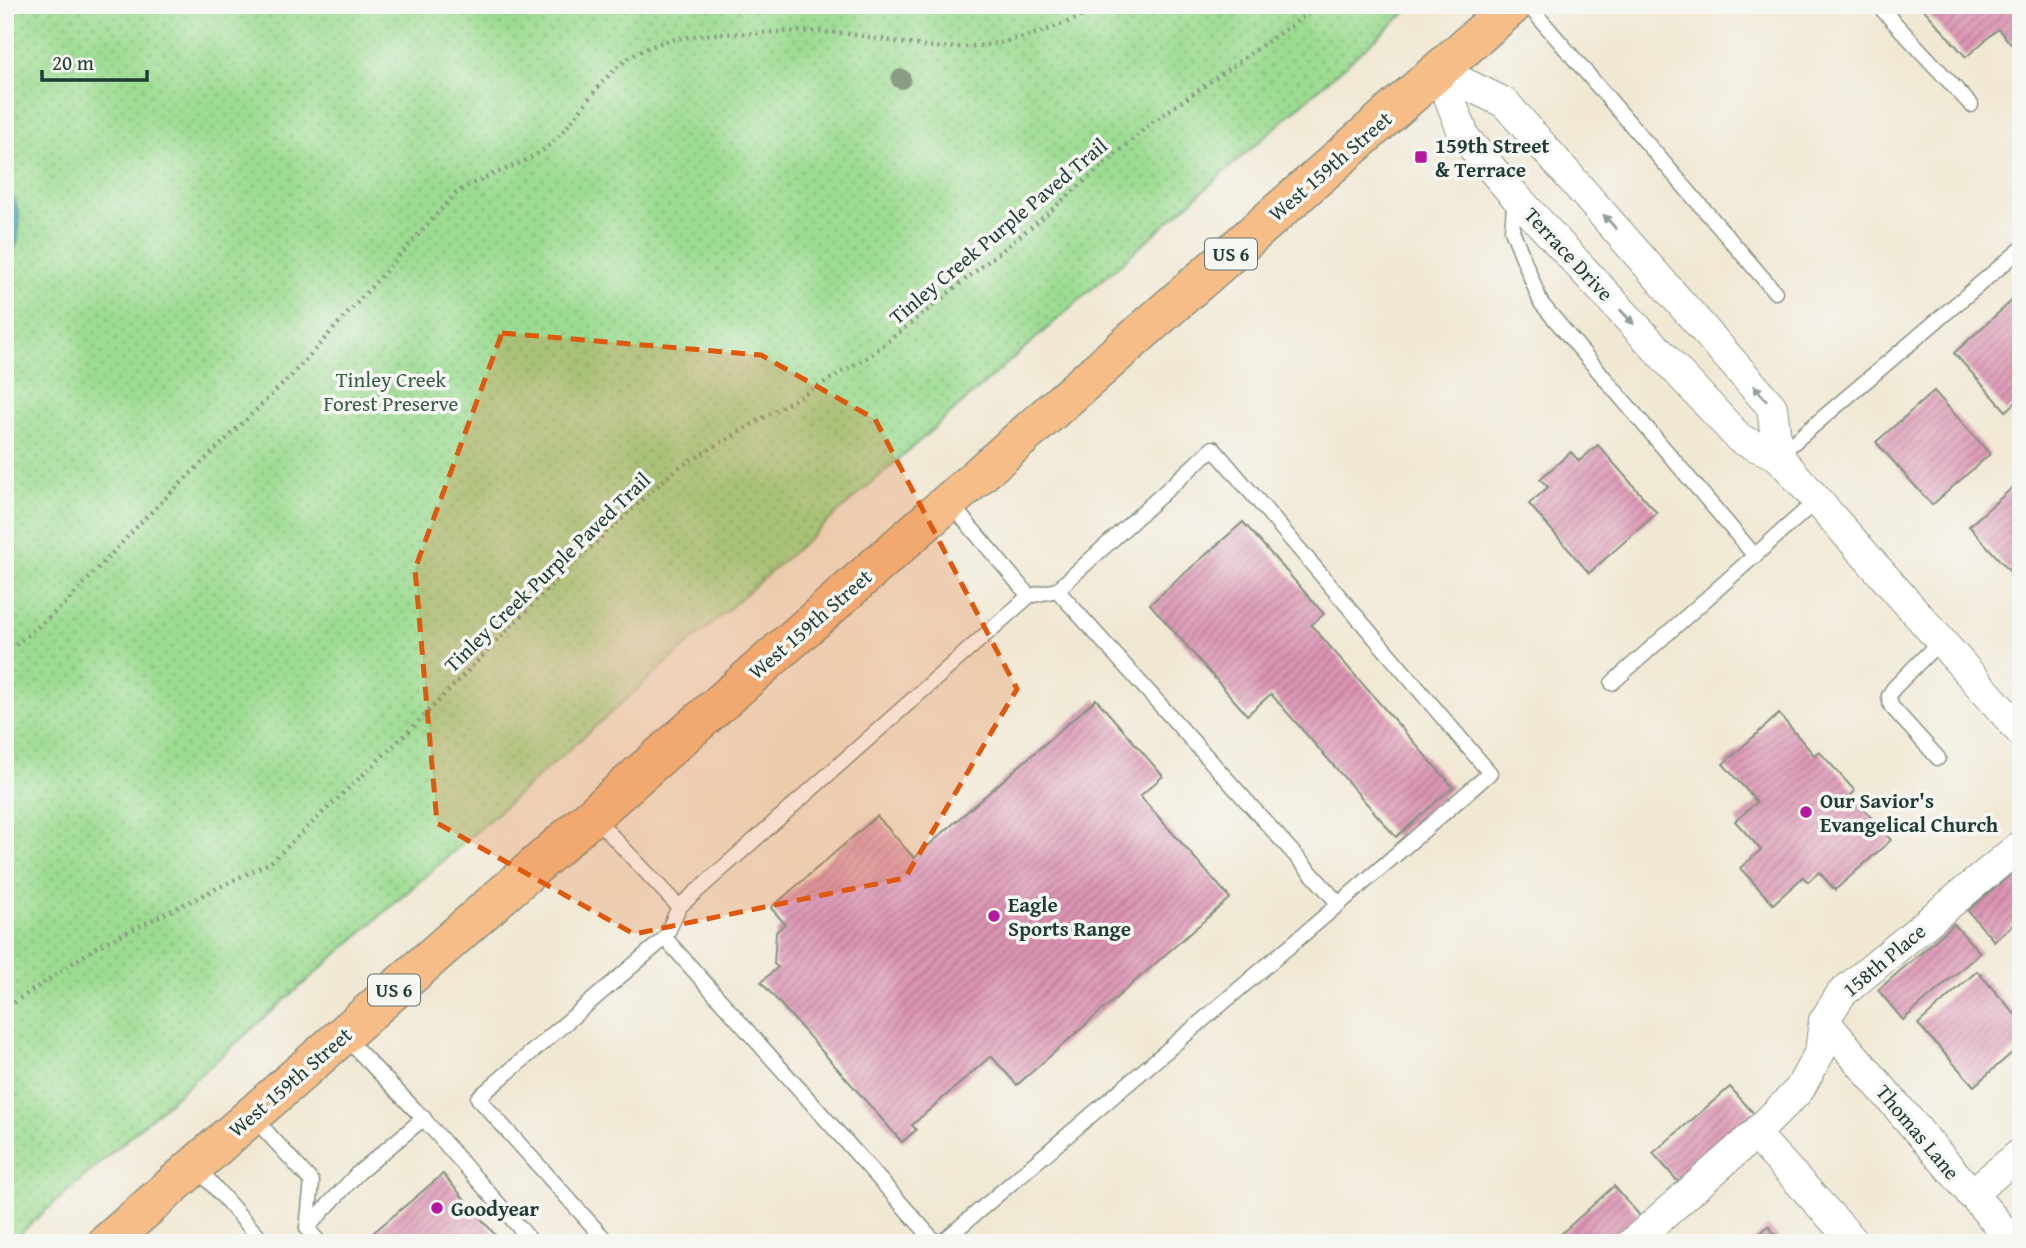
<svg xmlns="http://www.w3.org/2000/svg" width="2026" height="1248" viewBox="0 0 2026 1248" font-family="'Gentium Book Plus',serif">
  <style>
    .park { fill: url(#park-dots); stroke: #5e8c62; stroke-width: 2 }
    .water { fill: url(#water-ripples); stroke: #32747c; stroke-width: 2 }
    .building { fill: url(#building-hatch) }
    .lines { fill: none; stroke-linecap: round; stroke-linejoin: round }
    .service-casing { stroke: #889284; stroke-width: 17 }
    .minor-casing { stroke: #889284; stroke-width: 32 }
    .primary-casing { stroke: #889284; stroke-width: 41 }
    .path { stroke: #889284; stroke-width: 4.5; stroke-dasharray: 2 5; stroke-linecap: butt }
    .service { stroke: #fff; stroke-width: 14 }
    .minor { stroke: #fff; stroke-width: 30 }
    .primary { stroke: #f7bd88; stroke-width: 38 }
    .tree { fill: #8b9c86 }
    .oneway { fill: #8f9e9a }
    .marked { fill: #de580e; fill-opacity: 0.2; stroke: #de580e; stroke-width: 5; stroke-dasharray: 14 9; stroke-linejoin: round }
    .poi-dot { fill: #b5179e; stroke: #f6f6f2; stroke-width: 2.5 }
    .labels { text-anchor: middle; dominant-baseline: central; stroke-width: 7; stroke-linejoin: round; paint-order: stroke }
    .shield { fill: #f6f6f2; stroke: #60746d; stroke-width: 2 }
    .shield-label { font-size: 19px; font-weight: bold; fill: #1f3d34 }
    .poi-label { font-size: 21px; font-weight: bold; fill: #1f3d34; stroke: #f6f6f2; text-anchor: start }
    .street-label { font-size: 21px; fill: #1f3d34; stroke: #f6f6f2 }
    .park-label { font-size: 21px; fill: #385d47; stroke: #f6f6f2 }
  </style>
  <defs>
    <pattern id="park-dots" width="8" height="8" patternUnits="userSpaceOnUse" patternTransform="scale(1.75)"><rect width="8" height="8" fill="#9cdc91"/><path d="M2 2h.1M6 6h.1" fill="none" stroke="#7fb477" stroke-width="1.8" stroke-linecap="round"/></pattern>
    <pattern id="water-ripples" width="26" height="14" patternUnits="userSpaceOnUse" patternTransform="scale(1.75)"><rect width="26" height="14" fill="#45abc5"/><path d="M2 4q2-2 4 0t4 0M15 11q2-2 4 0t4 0" fill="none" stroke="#398ca1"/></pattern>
    <pattern id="building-hatch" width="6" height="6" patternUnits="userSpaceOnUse" patternTransform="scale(1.75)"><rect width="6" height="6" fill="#dc94b2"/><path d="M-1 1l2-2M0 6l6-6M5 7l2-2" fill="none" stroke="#b27a92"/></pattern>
  </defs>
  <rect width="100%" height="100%" fill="#f6f6f2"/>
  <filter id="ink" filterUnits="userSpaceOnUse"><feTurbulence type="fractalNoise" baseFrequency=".0143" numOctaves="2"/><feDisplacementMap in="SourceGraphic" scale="14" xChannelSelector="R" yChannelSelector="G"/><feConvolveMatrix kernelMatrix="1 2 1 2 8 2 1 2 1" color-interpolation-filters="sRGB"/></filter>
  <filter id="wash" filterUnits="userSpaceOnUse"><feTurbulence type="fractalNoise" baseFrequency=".00686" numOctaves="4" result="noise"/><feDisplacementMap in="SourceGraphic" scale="28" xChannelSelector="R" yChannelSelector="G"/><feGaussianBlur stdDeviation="1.57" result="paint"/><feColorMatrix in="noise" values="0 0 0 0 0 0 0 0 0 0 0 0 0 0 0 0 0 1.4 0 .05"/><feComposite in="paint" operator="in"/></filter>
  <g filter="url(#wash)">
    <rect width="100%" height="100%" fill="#f1e8d3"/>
    <polygon class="park" points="5,5 1414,5 9,1243 5,1243"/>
    <path class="water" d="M5,184C26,211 22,242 5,270Z"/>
    <g id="blocks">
      <g class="building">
        <polygon points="1920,5 2021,5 2021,36 2011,44 1998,29 1966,57"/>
        <polygon points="2016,297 2021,302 2021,398 2006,411 1954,353"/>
        <polygon points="1934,391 1990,454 1932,505 1876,442"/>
        <polygon points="1598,445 1657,513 1589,573 1529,504 1548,487 1540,479 1571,452 1579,461"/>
        <polygon points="2021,480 2021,584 1969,526"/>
        <polygon points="1243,522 1324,614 1311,625 1453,787 1396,837 1271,694 1247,715 1150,604"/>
        <polygon points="1096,699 1163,776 1140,796 1230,898 1017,1085 991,1056 912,1125 916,1130 902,1142 761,982 778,967 774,964 776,932 785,924 771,908 877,816 914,858"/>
        <polygon points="1779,714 1814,755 1819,751 1855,791 1851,795 1891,840 1835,890 1819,872 1808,882 1803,877 1773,904 1740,868 1761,850 1735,821 1757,802 1723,764"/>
        <polygon points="2021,865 2021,918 1994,941 1968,911"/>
        <polygon points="1954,924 1980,953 1903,1020 1878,990"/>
        <polygon points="1977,971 2021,1021 2021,1045 1974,1086 1918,1024"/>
        <polygon points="1730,1087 1756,1116 1679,1183 1653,1153"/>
        <polygon points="443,1174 502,1243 361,1243"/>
        <polygon points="1614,1186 1641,1217 1611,1243 1551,1243"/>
        <polygon points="1768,1226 1783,1243 1750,1243"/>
      </g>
    </g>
  </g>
  <g filter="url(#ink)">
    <use href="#blocks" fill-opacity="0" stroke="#889284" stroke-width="2"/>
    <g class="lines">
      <g class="service-casing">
        <g id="service">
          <polyline points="1528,5 1775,292"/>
          <polyline points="1878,5 1971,105"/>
          <polyline points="1515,197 1512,230 1541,303 1755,556"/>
          <polyline points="1779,455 2021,249"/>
          <polyline points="1057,590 1213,448 1490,773 1339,904"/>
          <polyline points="1612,683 1817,500"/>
          <polyline points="1938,758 1891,706 1889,696 1893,689 1940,641"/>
          <polyline points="594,817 679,907 665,938 936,1243"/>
          <polyline points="679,907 1029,596"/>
          <polyline points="344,1036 421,1116 533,1243"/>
          <polyline points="254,1118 312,1182 307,1228 320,1243"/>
          <polyline points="196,1166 264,1243"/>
          <polyline points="307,1228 357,1174 424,1118"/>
          <polyline points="608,1243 478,1098 665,938"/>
          <polyline points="941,1243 1339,904 1057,590 1029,596 950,503"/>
        </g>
      </g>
      <g class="minor-casing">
        <g id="minor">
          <polyline points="1439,71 1465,138 1515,196 1740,439 1778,456 2021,732"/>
          <polyline points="1439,71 1505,103 1772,407 1778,456"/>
          <polyline points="1824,1021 2014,1243"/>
          <polyline points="1755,1134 1855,1243"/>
          <polyline points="1971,1194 2021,1153"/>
          <polyline points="1632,1243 1755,1134 1799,1090 1820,1052 1824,1021 1841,994 2021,845"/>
        </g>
      </g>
      <g class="primary-casing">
        <polyline id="primary" points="107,1243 1513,5"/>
      </g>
      <g class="path">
        <path d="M5,654L65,604L146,517L292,375L455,194C485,172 525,168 553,142C583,113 602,70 641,51C676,33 717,34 755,33C783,32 812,30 840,33C881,37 920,50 961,47C1014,45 1060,26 1108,5"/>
        <polyline points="5,1013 9,1006 98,946 271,862 409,731 573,563 676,469 871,355 1041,219 1154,121 1320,5"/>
      </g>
      <use href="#service" class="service"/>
      <use href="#minor" class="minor"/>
      <use href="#primary" class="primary"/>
    </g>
    <circle class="tree" cx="901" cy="79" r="10"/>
    <defs><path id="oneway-solid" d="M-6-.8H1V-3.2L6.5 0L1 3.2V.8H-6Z" transform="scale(1.75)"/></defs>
    <g class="oneway">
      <use href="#oneway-solid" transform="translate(1610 222) rotate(-131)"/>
      <use href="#oneway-solid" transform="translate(1627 317) rotate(47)"/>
      <use href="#oneway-solid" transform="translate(1760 393) rotate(-131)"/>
    </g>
  </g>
  <path class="marked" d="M502,333L761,355L875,419L1017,689L905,878L634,934L437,823L415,569Z"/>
  <g class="poi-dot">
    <rect x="1414" y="150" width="14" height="14" rx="3.5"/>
    <circle cx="1806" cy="812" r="7"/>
    <circle cx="994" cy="916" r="7"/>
    <circle cx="437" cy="1208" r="7"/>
  </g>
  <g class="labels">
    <g class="shield">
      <rect x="1205" y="238.5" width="52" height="31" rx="5"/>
      <rect x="368" y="974.5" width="52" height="31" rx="5"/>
    </g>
    <g class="shield-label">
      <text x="1231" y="254">US 6</text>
      <text x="394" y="990">US 6</text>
    </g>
    <g class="poi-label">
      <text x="1435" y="145">159th Street<tspan x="1435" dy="24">&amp; Terrace</tspan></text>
      <text x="1820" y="800">Our Savior's<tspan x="1820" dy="24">Evangelical Church</tspan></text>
      <text x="1008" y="904">Eagle<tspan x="1008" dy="24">Sports Range</tspan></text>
      <text x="451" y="1208">Goodyear</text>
    </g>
    <g class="street-label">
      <text transform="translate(1330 166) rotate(-41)">West 159th Street</text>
      <text transform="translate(998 231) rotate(-40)">Tinley Creek Purple Paved Trail</text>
      <text transform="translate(1569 254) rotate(47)">Terrace Drive</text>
      <text transform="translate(547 572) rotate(-44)">Tinley Creek Purple Paved Trail</text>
      <text transform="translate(810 624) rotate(-41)">West 159th Street</text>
      <text transform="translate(1884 960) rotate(-40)">158th Place</text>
      <text transform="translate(290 1082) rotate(-41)">West 159th Street</text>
      <text transform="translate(1918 1132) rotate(50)">Thomas Lane</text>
    </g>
    <g class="park-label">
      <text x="391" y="379">Tinley Creek<tspan x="391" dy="24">Forest Preserve</tspan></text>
    </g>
  </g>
  <rect width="2026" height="1248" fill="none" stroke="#f6f6f2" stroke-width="28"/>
  <path d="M42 70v10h105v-10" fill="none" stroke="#1f3d34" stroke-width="3.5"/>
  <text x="52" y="70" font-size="21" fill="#1f3d34" stroke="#f6f6f2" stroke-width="5" paint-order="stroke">20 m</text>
</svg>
